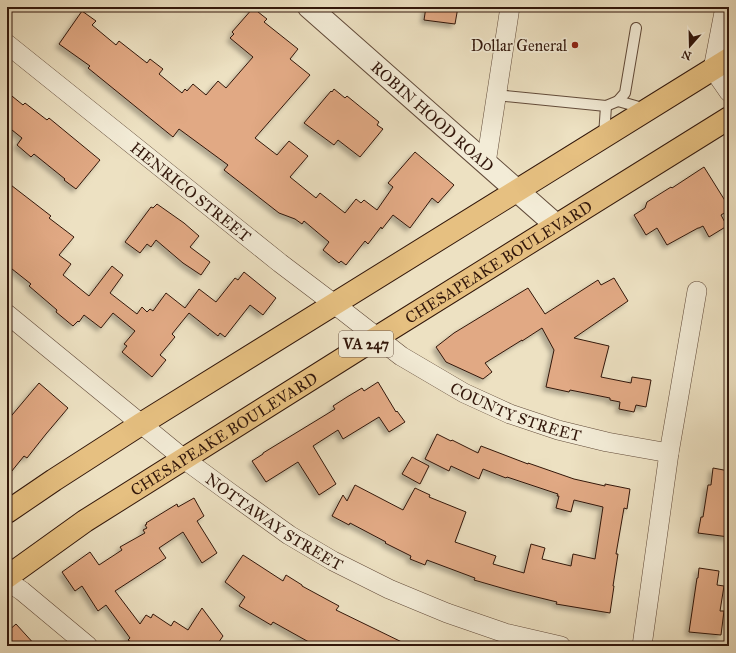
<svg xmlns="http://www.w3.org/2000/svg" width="736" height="653" viewBox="0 0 736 653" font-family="'IM FELL Great Primer',serif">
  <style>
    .building { fill: #e1a984; stroke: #32170b; filter: url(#shadow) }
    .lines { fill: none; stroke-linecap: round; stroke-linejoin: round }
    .service-casing { stroke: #614a39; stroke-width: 12 }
    .minor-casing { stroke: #614a39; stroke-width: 20 }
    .tertiary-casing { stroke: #614a39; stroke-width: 24 }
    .primary-casing { stroke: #32170b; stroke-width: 24 }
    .service { stroke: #f3ecd7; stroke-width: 10 }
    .minor { stroke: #f3ecd7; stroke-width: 19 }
    .tertiary { stroke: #f3ecd7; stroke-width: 22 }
    .primary { stroke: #e6c081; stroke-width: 22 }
    .poi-dot { fill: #8f2418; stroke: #f3ecd7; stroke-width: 1.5 }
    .labels { text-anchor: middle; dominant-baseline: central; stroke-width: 3.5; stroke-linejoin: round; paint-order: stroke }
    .shield { fill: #f3ecd7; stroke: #6c5748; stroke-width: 1 }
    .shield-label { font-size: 15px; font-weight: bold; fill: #32170b }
    .poi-label { font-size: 16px; fill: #32170b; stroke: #f3ecd7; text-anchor: end }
    .street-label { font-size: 16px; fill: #32170b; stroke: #f3ecd7 }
  </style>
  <defs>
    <filter id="shadow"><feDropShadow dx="-3.5" dy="3.5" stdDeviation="2" flood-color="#0004"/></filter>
  </defs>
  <rect width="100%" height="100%" fill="#ede1c2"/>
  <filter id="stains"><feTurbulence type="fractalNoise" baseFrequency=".005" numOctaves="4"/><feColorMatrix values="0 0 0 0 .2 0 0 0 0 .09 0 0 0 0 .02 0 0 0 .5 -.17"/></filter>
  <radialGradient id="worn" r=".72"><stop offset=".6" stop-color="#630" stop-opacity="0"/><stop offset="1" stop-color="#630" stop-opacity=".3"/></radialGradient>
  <g class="building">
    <polygon points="426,7 458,7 455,24 424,20"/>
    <polygon points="253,8 267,19 264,22 298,49 290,59 310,75 255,138 277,155 289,141 308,156 290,177 316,198 320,193 345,213 356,199 361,203 364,200 377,210 393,187 388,183 415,152 454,185 438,203 432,198 410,228 393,215 382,229 381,227 368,244 365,241 346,265 341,261 339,263 323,250 329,242 304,221 302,224 295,219 279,213 224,170 228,165 179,129 173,137 88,68 90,66 59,44 82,11 96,21 92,25 116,45 119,41 147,63 150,59 163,69 159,74 182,93 185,89 187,91 193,84 206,95 218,81 226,88 253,57 230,38 234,34 232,32"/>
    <polygon points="334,89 345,98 347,96 379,122 377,125 383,129 360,157 338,140 334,145 304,123 331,91 332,92"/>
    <polygon points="7,92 23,105 25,103 47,120 49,118 100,160 76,189 64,180 65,179 34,154 31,157 17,145 22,138 7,126"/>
    <polygon points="704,167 729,207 729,210 721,215 727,226 709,237 703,226 699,228 698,228 667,245 657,228 646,235 634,215 645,208 647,202 671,187 672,188"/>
    <polygon points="7,182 51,216 49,218 74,237 59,255 71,264 63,275 89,296 112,266 123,275 110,293 137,314 142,307 147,312 150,309 153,311 166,293 185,308 199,289 216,302 235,278 238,280 244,272 276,298 263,315 250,305 225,337 220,333 218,336 189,313 172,334 175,337 160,355 166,360 152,377 122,352 127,346 124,344 135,331 113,313 101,328 84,315 79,322 78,321 73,326 56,312 57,310 29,286 31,284 7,265"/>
    <polygon points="157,204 184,223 199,236 190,247 210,262 201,275 183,263 156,240 151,247 147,244 140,253 125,242 151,207 153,208"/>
    <polygon points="614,278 628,301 574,338 609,346 601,377 631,383 632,377 651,380 646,407 636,405 634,412 619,409 620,402 610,400 610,398 570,390 569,392 546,387 554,350 542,328 522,341 522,340 485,363 492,372 483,379 446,362 436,347 454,333 528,288 545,314 598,280 601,285"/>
    <polygon points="378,382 396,412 397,411 405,422 389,432 379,417 343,439 338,430 313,446 336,484 319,495 298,462 266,482 252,461 263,454 263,453 327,414 335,409 333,406 347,397 362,388 364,391"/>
    <polygon points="39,383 68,408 46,434 27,458 24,456 7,477 7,421"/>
    <polygon points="437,434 451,441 452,440 478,453 481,446 528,464 528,463 574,479 605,486 605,484 630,489 627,509 624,508 616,554 618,554 613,586 614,586 610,613 556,604 557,602 512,591 474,580 475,578 427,560 425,565 410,559 411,556 385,543 386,542 350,523 349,525 332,516 343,495 347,501 355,485 403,510 415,488 430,495 429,497 466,512 455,542 496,556 493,564 524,573 531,544 545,548 542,559 571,566 573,554 595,559 603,507 574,500 571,512 556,508 559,496 557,496 558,494 507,477 506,478 483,469 479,479 451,466 449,471 425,459"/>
    <polygon points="412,457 429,466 420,484 402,474"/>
    <polygon points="713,468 729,471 729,537 698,533 701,517 703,517 708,485 711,485"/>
    <polygon points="194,498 204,516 197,521 217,553 202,563 183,532 159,548 166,558 115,591 140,624 146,615 151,618 153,614 171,626 174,621 188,630 202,608 223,636 216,646 137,646 128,640 130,638 106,605 98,611 82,586 75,591 62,572 90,552 99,565 122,550 120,547 145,533 143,530 147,528 145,525 147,524 146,523 177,504 178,507"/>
    <polygon points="243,555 283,581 286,575 302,585 302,586 339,606 336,610 410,646 316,646 273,622 271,625 239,606 245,597 225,582"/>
    <polygon points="699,568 719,571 717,585 724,586 720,611 724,611 721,635 689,632 697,578 698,578"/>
    <polygon points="16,624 36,646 7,646 7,632"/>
  </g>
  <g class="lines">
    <g class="service-casing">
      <g id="service">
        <polyline points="496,95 606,106 618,101 625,93 636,28"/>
        <polyline points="618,101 646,109"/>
        <polyline points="604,136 606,106"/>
      </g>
    </g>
    <g class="minor-casing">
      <g id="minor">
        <polyline points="725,7 713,69 729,92"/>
        <path id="s1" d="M7,44L280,263L342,310L401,356L464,393L510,414L558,430L607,442L669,453"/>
        <polyline points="486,163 510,7"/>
        <path id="s2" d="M7,314L184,459L229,492L289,535L333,561L389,589L447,613L505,633L561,646"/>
        <polyline points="7,581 22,591 88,646"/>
        <polyline points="642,646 669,453 697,291"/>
      </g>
    </g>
    <g class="tertiary-casing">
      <g id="tertiary">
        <path id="s3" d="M309,7L556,225"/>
      </g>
    </g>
    <g class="primary-casing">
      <g id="primary">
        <polyline points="7,512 54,480 141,424 729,59"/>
        <path id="s4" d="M7,577L85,521L376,338L729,118"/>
      </g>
    </g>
    <use href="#service" class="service"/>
    <use href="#minor" class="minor"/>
    <use href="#tertiary" class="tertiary"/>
    <use href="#primary" class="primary"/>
  </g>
  <circle class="poi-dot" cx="575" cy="45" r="4"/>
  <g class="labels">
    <rect class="shield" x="339" y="331" width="54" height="26" rx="3"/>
    <g class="shield-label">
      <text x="366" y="344">VA 247</text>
    </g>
    <g class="poi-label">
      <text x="567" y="45">Dollar General</text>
    </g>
    <g class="street-label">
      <text stroke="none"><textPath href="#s3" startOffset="165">ROBIN HOOD ROAD</textPath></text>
      <text stroke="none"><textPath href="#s1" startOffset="236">HENRICO STREET</textPath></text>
      <text stroke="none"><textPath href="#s4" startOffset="584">CHESAPEAKE BOULEVARD</textPath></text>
      <text stroke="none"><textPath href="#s1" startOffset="631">COUNTY STREET</textPath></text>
      <text stroke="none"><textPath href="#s4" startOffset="260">CHESAPEAKE BOULEVARD</textPath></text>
      <text stroke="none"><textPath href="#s2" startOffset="339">NOTTAWAY STREET</textPath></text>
    </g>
  </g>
  <rect width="736" height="653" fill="none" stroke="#ede1c2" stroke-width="24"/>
  <rect x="8" y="8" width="720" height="637" fill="none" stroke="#32170b" stroke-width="2"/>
  <rect x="12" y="12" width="712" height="629" fill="none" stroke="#32170b"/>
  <g transform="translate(690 46) rotate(200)" stroke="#f3ecd7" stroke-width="3" paint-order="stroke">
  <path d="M0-3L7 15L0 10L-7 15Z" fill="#32170b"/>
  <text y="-6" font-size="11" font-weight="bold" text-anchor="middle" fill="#32170b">N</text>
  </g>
  <rect width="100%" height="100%" filter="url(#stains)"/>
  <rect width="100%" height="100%" fill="url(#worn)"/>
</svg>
